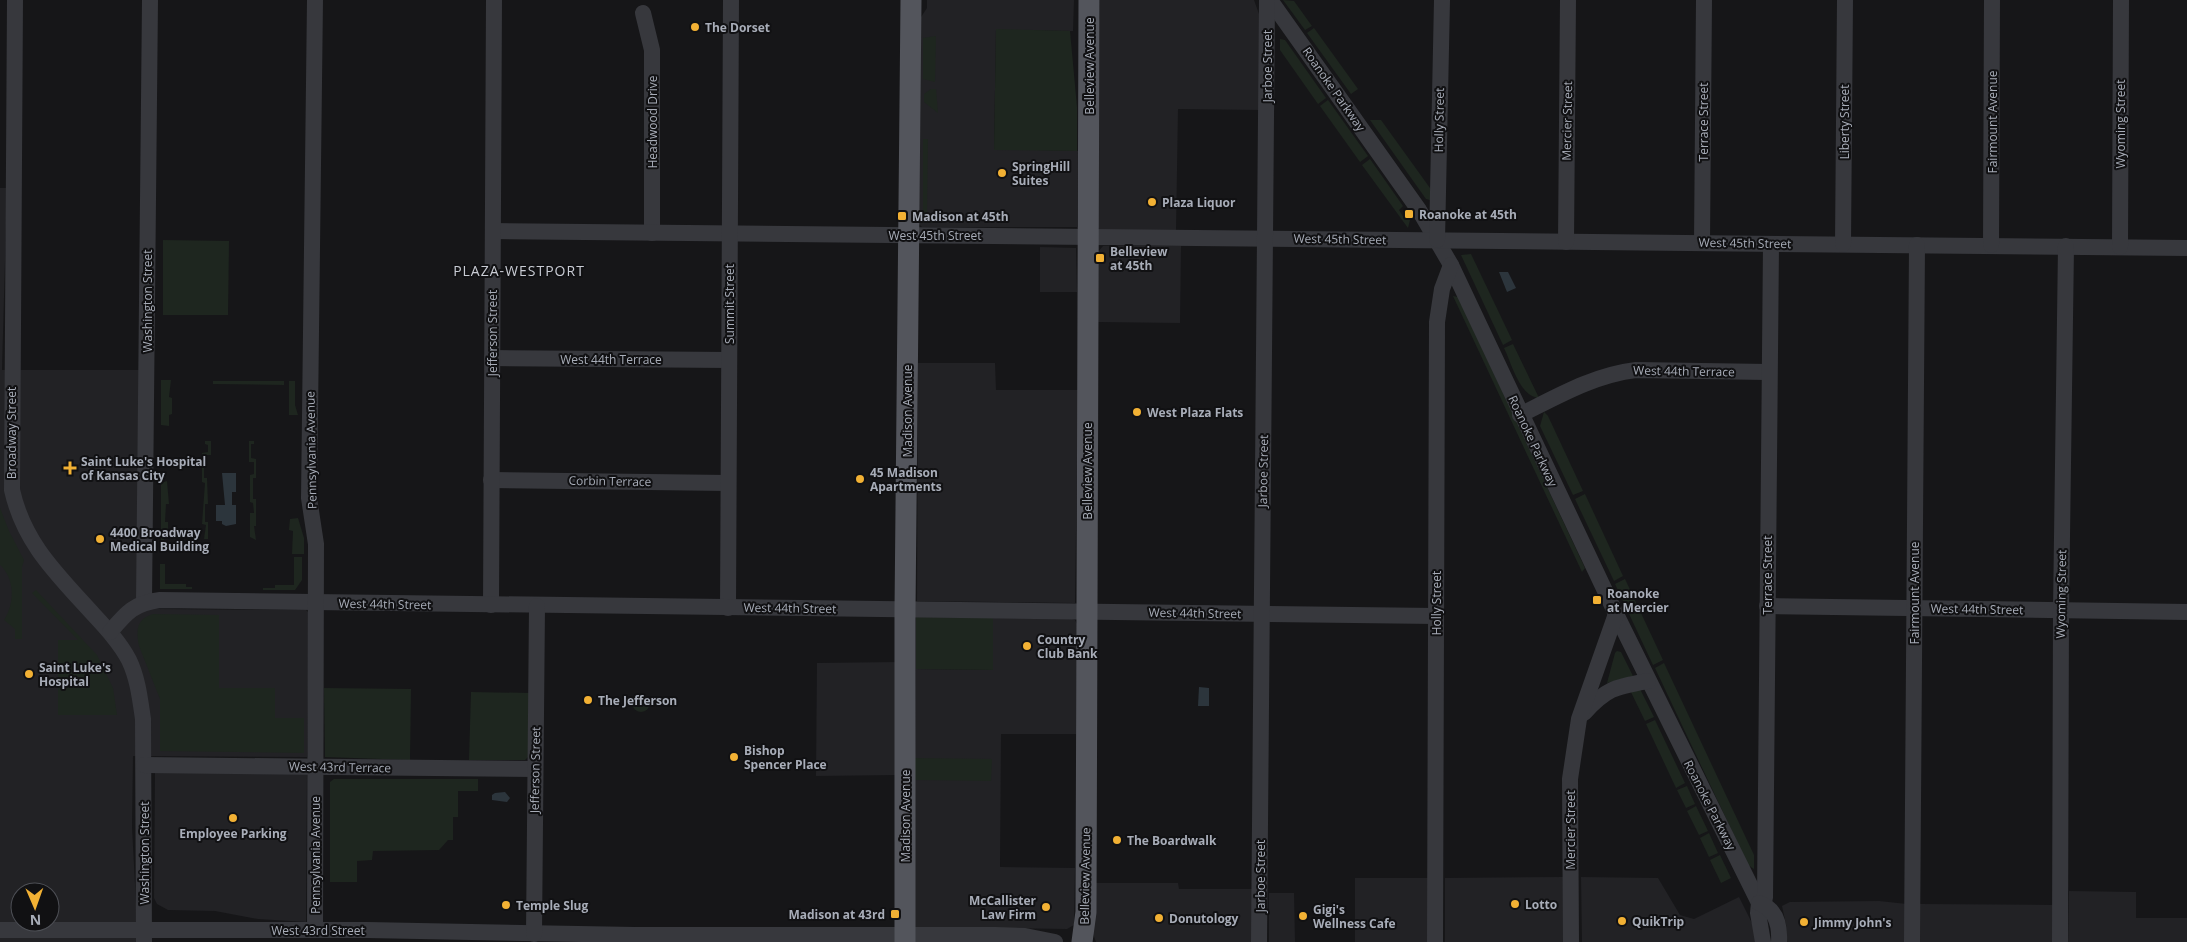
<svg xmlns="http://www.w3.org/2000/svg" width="2187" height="942" viewBox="0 0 2187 942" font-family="'Open Sans',sans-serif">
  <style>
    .built { fill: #222225; fill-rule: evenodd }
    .green { fill: #1e261f }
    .water { fill: #2c353c }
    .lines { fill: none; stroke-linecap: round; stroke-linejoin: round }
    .minor { stroke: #37383d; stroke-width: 16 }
    .major { stroke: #53555c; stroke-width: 21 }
    .poi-dot { fill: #f2b134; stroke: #111113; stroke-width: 2 }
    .labels { text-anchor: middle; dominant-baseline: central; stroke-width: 4; stroke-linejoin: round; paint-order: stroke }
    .poi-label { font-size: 12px; font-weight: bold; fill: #a8adb8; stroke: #111113; text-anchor: start }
    .street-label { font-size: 12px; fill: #a8adb8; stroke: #111113 }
    .neighbourhood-label { font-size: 14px; letter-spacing: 1px; fill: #c9ccd4; stroke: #111113 }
  </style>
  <rect width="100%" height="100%" fill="#161618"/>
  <g class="built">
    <polygon points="927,0 1074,0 1073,31 996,30 994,149 1078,151 1077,227 922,227 919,224 919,20 927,8"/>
    <polygon points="1100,0 1254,0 1259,14 1262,110 1178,109 1176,231 1100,230 1098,227"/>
    <path d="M0,188H7L2,370H142L139,566L155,609L306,610L309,613L307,757L133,756L132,827L138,942H0ZM20,892H50V922H20Z"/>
    <polygon points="1103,246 1181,246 1180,323 1098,322 1098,252"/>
    <polygon points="1040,247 1076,248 1077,292 1040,292"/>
    <polygon points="918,363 995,363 996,390 1078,390 1075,603 917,601"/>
    <polygon points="993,618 1072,619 1075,620 1077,624 1076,734 1001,734 1000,867 1075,868 1074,925 1067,929 913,927 916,669 993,670"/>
    <polygon points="899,662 898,775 816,776 817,663"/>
    <polygon points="155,772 307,773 306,922 258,919 215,911 168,910 157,904 154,898"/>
    <polygon points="1564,877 1563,942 1445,942 1445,878"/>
    <polygon points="1581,877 1658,878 1680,915 1694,919 1739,897 1754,927 1756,942 1582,942"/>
    <rect x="1355" y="878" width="76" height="64"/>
    <polygon points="1094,883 1178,883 1179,889 1255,889 1254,942 1096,942 1093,934"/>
    <polygon points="2069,891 2136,892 2136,918 2187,918 2187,942 2068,942"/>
    <polygon points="1269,893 1294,893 1295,942 1269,942"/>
    <polygon points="1879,901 1907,904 1907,942 1785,942 1787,929 1782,906 1790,902"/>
    <polygon points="1920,904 2054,905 2054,942 1920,942"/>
  </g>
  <g class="green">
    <polygon points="1283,0 1294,1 1312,26 1305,30"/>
    <polygon points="1314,28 1358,89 1351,94 1307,33"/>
    <polygon points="996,29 1070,31 1077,107 1077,151 994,150"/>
    <polygon points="936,36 935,82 923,79 923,38"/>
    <polygon points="1280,39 1285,40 1326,98 1318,104 1280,50"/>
    <polygon points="931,89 936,89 938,113 924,102 924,94"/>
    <polygon points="1328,100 1368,156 1360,162 1320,106"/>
    <polygon points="1370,120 1381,120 1430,188 1430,200 1426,199"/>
    <polygon points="923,139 928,139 927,218 962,218 961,221 923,223"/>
    <polygon points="1370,159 1403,206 1399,210 1404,218 1408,216 1410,220 1408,228 1362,165"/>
    <polygon points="163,240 229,241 228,315 163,315"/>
    <polygon points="1471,254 1512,340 1503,345 1461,255"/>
    <polygon points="1453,296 1458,297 1585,568 1582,572"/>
    <path d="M1513,344L1539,398C1519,396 1512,364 1504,348Z"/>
    <polygon points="161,380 171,380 169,397 172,398 172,414 169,415 169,426 161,425"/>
    <polygon points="213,381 284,381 284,385 213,384"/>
    <polygon points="289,381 295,381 295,405 298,415 289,415"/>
    <polygon points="1544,412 1548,416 1583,491 1573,495 1540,426"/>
    <polygon points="205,441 211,441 211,455 204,455 204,478 207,478 208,504 205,504 205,522 208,522 208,539 204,539 206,525 202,524 205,483 202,482 202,453 208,452 208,445 205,444"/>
    <polygon points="249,441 254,441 254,444 251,444 251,458 256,459 256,478 253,478 253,499 256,499 256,526 254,526 256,540 250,537 250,513 254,513 253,503 250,502 250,475 254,474 254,462 249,462"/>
    <polygon points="167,481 169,504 166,504 165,522 168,522 168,531 164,531 164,540 161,540 161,483"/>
    <polygon points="1585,494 1623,576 1614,581 1575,499"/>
    <path d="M0,508L9,531L24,560L22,567V639H15V629L4,620C15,604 15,578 0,565Z"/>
    <polygon points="298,518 304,538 304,554 292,554 293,531 289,530 290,519"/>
    <polygon points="294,557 302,557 302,580 295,590 263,590 263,588 275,588 275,585 294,585"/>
    <polygon points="160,564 165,564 165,584 186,584 186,587 192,587 192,589 160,589"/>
    <polygon points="1625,579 1663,660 1653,665 1615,584"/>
    <polygon points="36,590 97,655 113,688 117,715 58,715 58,640 78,640 32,593"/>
    <path d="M153,614L219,615V688H275V718H304V753L160,751V699L139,646C136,631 136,619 153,614Z"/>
    <polygon points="916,617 993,618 993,670 916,669"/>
    <polygon points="1617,651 1621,652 1633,676 1607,683 1615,653"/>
    <polygon points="1664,663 1754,855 1754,869 1748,865 1655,668"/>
    <polygon points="324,688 411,689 410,760 325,757"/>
    <polygon points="1629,688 1640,689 1654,717 1645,721"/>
    <polygon points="471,692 531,693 528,757 525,760 469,760"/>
    <circle cx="641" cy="703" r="9"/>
    <polygon points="1655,720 1685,783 1676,788 1646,724"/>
    <polygon points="915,758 992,759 991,781 915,780"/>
    <polygon points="334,779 478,779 478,791 458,791 458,817 453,817 453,840 448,840 439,850 373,851 372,860 357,861 357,882 330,882 330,782"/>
    <polygon points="1687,786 1695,804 1686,808 1677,790"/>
    <polygon points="1696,806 1708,831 1699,835 1687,811"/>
    <polygon points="1709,833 1718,853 1709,857 1700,838"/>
    <polygon points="1720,855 1731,878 1721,883 1710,860"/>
  </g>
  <g class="water">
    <polygon points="1499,272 1508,272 1516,288 1507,292"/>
    <polygon points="222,473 236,473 236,492 232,492 232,505 236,505 236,524 226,526 222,524 222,521 216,521 216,505 225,505"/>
    <polygon points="1199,687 1209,688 1209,706 1198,706"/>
    <polygon points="505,792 510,798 507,802 492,800 492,795 495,793"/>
  </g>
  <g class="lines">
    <g class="minor">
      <path d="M15,0L12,490C24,544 58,575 94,615C107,629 120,643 129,660C138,679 140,699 143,719L144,942"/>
      <polyline points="1270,0 1419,210 1451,265 1616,614 1759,903 1758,913 1763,942"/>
      <polyline points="643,13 652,50 652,233"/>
      <polyline points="493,231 2187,248"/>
      <polyline points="1437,240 1442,0"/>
      <polyline points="1566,242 1568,0"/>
      <polyline points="1702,243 1704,0"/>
      <polyline points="1843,244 1845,0"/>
      <polyline points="1991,245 1992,0"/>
      <polyline points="2120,247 2121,0"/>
      <polyline points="492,358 729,360"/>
      <path d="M1520,415C1558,396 1594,375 1636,370L1768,372"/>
      <polyline points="491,480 728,483"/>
      <polyline points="144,602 150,0"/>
      <polyline points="491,605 494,0"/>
      <polyline points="1767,606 2187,612"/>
      <polyline points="728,608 731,0"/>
      <path d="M110,632C126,613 134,603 160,600L1436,616"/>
      <path d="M1584,713C1607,688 1615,687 1648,681"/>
      <polyline points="144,765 535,769"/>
      <polyline points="1759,903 1765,898 1771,244"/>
      <path d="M1759,903C1776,909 1780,925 1779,942"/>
      <polyline points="0,930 367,930 635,935 995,935 1025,936 1055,942"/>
      <polyline points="315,930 316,544 309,498 315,0"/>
      <polyline points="534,934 537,606"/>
      <polyline points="1259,942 1267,0"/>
      <polyline points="1435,942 1437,322 1442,289 1451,265"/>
      <polyline points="1571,942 1570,779 1579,719 1616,614"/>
      <polyline points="1912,942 1917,245"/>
      <polyline points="2060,942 2061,610 2066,246"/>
    </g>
    <g class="major">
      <polyline points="905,942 905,610 911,0"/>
      <polyline points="1082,942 1086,912 1089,0"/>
    </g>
  </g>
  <g class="poi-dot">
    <circle cx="695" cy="27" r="5"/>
    <circle cx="1002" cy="173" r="5"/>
    <circle cx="1152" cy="202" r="5"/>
    <rect x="1404" y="209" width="10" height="10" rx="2.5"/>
    <rect x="897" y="211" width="10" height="10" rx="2.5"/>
    <rect x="1095" y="253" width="10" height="10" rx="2.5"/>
    <circle cx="1137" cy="412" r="5"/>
    <path d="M67.5 460.5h5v5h5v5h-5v5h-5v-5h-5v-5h5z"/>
    <circle cx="860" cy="479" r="5"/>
    <circle cx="100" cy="539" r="5"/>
    <rect x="1592" y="595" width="10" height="10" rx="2.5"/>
    <circle cx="1027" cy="646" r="5"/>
    <circle cx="29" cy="674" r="5"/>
    <circle cx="588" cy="700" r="5"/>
    <circle cx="734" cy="757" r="5"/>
    <circle cx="233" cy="818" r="5"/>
    <circle cx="1117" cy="840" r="5"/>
    <circle cx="1515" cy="904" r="5"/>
    <circle cx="506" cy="905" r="5"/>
    <circle cx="1046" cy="907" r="5"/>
    <rect x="890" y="909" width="10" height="10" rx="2.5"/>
    <circle cx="1303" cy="916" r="5"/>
    <circle cx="1159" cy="918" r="5"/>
    <circle cx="1622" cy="921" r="5"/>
    <circle cx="1804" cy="922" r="5"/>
  </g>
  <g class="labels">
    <g class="poi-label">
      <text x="705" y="27">The Dorset</text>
      <text x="1012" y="166">SpringHill<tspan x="1012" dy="14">Suites</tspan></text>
      <text x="1162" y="202">Plaza Liquor</text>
      <text x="1419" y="214">Roanoke at 45th</text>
      <text x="912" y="216">Madison at 45th</text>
      <text x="1110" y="251">Belleview<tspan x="1110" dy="14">at 45th</tspan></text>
      <text x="1147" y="412">West Plaza Flats</text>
      <text x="81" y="461">Saint Luke's Hospital<tspan x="81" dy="14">of Kansas City</tspan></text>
      <text x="870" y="472">45 Madison<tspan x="870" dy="14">Apartments</tspan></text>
      <text x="110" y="532">4400 Broadway<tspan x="110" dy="14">Medical Building</tspan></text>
      <text x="1607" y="593">Roanoke<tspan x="1607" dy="14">at Mercier</tspan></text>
      <text x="1037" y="639">Country<tspan x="1037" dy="14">Club Bank</tspan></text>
      <text x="39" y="667">Saint Luke's<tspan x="39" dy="14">Hospital</tspan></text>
      <text x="598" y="700">The Jefferson</text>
      <text x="744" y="750">Bishop<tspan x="744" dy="14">Spencer Place</tspan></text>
      <text x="233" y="833" text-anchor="middle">Employee Parking</text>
      <text x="1127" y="840">The Boardwalk</text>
      <text x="1036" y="900" text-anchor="end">McCallister<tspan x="1036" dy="14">Law Firm</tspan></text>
      <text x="1525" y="904">Lotto</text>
      <text x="516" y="905">Temple Slug</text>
      <text x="1313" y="909">Gigi's<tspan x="1313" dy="14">Wellness Cafe</tspan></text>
      <text x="885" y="914" text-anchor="end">Madison at 43rd</text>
      <text x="1169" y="918">Donutology</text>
      <text x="1632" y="921">QuikTrip</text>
      <text x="1814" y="922">Jimmy John's</text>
    </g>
    <g class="street-label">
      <text transform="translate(1089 66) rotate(-90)">Belleview Avenue</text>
      <text transform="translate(1267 66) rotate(-90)">Jarboe Street</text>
      <text transform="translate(1334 89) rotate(55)">Roanoke Parkway</text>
      <text transform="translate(1439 120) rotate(-89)">Holly Street</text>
      <text transform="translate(1567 121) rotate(-89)">Mercier Street</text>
      <text transform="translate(652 122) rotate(-90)">Headwood Drive</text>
      <text transform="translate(1703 122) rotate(-90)">Terrace Street</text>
      <text transform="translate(1844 122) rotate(-90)">Liberty Street</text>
      <text transform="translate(1992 122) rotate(-90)">Fairmount Avenue</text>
      <text transform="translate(2120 124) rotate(-90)">Wyoming Street</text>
      <text x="935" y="235">West 45th Street</text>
      <text transform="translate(1340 239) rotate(1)">West 45th Street</text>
      <text transform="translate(1745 243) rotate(1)">West 45th Street</text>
      <text transform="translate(147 301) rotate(-90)">Washington Street</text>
      <text transform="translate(729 304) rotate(-90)">Summit Street</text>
      <text transform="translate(492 333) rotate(-90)">Jefferson Street</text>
      <text x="611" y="359">West 44th Terrace</text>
      <text transform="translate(1684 371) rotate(1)">West 44th Terrace</text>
      <text transform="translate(907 411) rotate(-90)">Madison Avenue</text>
      <text transform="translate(11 433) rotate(-90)">Broadway Street</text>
      <text transform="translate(1533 441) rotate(65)">Roanoke Parkway</text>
      <text transform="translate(311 450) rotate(-91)">Pennsylvania Avenue</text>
      <text transform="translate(1087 471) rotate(-90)">Belleview Avenue</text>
      <text transform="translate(1263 471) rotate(-89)">Jarboe Street</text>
      <text transform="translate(610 481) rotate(1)">Corbin Terrace</text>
      <text transform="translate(1767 575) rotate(-90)">Terrace Street</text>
      <text transform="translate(1914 593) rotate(-90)">Fairmount Avenue</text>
      <text transform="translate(2061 594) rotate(-89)">Wyoming Street</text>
      <text transform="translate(1436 603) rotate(-90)">Holly Street</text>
      <text transform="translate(385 604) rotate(1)">West 44th Street</text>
      <text transform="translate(790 608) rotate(1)">West 44th Street</text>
      <text transform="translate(1977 609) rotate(1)">West 44th Street</text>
      <text transform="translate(1195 613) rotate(1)">West 44th Street</text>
      <text transform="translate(340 767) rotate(1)">West 43rd Terrace</text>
      <text transform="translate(535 770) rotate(-89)">Jefferson Street</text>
      <text transform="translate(1710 805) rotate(63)">Roanoke Parkway</text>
      <text transform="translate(905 816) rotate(-90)">Madison Avenue</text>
      <text transform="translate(1570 830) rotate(-90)">Mercier Street</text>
      <text transform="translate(144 853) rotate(-90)">Washington Street</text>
      <text transform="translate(315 855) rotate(-90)">Pennsylvania Avenue</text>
      <text transform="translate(1085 876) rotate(-89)">Belleview Avenue</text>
      <text transform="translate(1260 876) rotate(-90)">Jarboe Street</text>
      <text x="318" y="930">West 43rd Street</text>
    </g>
    <g class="neighbourhood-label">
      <text x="519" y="270">PLAZA-WESTPORT</text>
    </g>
  </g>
  <g transform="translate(35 907) rotate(178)"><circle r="24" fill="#111113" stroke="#4d4f55"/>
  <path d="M0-4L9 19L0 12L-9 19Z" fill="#f2b134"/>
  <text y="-8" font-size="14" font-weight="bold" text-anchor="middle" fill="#a8adb8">N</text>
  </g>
</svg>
